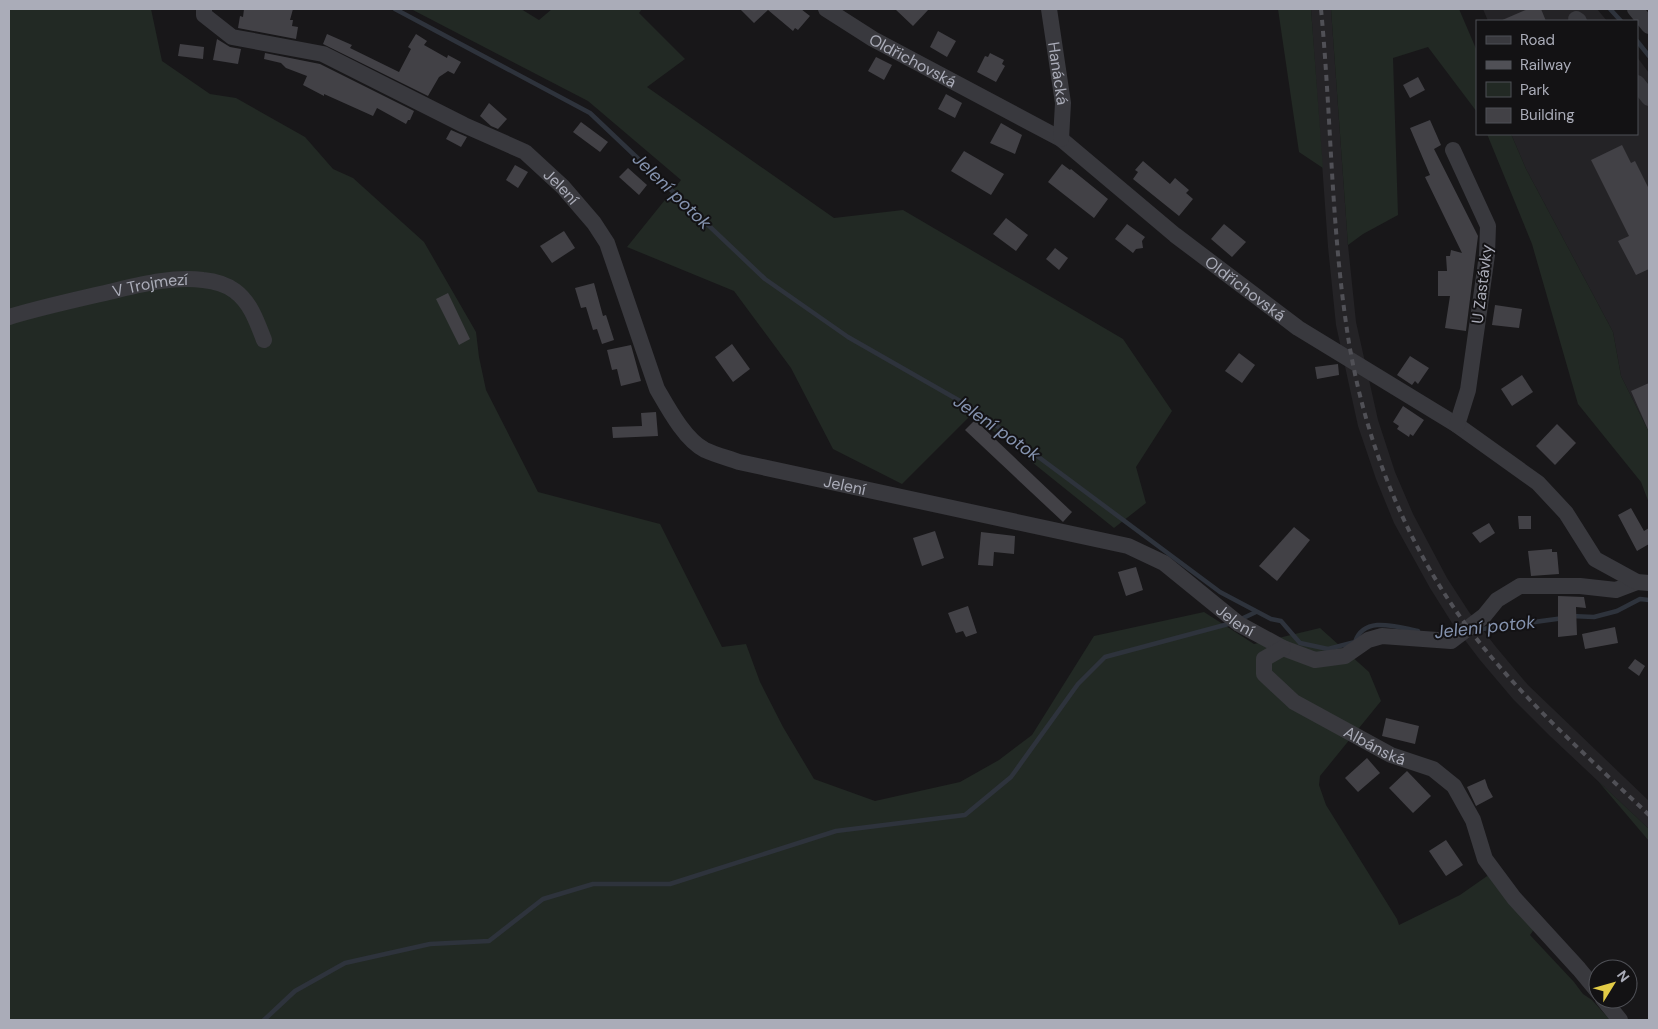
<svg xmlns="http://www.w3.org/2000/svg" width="1658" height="1029" viewBox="0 0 1658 1029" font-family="'DM Sans',sans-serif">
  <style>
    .built { fill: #242326 }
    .green { fill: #222924 }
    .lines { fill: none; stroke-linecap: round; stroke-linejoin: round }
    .stream { stroke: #2e333c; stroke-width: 4.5 }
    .building { fill: #424146 }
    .street { stroke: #39393e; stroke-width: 16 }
    .rail { stroke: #505056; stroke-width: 4; stroke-dasharray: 6 5; stroke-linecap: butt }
    .labels { text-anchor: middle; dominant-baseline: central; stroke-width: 4; stroke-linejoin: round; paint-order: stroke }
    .street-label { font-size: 16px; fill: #aaacb8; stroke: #131214 }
    .water-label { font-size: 18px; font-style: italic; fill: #8593af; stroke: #131214 }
  </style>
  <rect width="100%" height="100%" fill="#181719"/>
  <g class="built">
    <polygon points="1311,9 1331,9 1348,245 1356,322 1378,420 1395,472 1413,514 1447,578 1469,612 1496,647 1528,685 1649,801 1649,829 1550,736 1513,699 1480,660 1452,623 1430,588 1394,523 1376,479 1358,426 1336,325 1328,247"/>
    <polygon points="1483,9 1597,9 1607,21 1488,21"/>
    <polygon points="1637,57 1649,73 1649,432 1621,376 1613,332 1526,169 1511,134 1637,134"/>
  </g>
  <g class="green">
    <polygon points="9,9 151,9 162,61 210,94 236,98 305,137 333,169 353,178 424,242 476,332 479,357 486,390 538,492 660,524 722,647 746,644 760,682 783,727 814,779 875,801 960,782 999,760 1032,735 1094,636 1204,612 1254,644 1320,628 1369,672 1381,701 1320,776 1319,785 1326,805 1397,919 1399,925 1460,895 1490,874 1535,928 1530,935 1574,982 1583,994 1592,1000 1610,1020 9,1020"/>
    <polygon points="411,9 521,9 539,20 552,9 642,9 639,13 685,59 647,87 834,218 903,210 1123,339 1172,411 1136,467 1146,503 1114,528 972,414 902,484 833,449 791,368 734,291 627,247 681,180 588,101"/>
    <polygon points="1278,9 1311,9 1323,168 1299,152"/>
    <polygon points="1331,9 1459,9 1477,51 1477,112 1428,47 1393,58 1398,215 1363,234 1348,245"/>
    <polygon points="1487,134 1511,134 1526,169 1613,332 1621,376 1649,432 1649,503 1641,482 1578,404 1532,244"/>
    <polygon points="1598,781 1649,829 1649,841"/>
  </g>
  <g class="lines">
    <g class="stream">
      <path d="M395,9L590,113L765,279L848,337L974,409L1220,592L1271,619L1281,621L1300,643L1328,649L1355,642C1364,615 1397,627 1418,631"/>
      <polyline points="1610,9 1621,21"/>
      <polyline points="1637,41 1649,56"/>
      <polyline points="1571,616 1594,617 1617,611 1640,599 1649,600"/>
      <polyline points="1239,620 1256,612"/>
      <polyline points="1475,630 1564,618"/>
      <polyline points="264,1020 295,991 345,963 430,944 489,941 543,899 593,884 670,884 836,831 965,815 1011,777 1078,684 1105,657 1232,623"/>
    </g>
  </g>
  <g class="building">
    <polygon points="244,9 293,9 290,20 293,20 292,26 298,27 296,39 238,28 240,16 243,17"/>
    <polygon points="740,9 801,9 810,16 798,30 795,28 793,31 768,10 754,23"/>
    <polygon points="895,9 929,9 913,26"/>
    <polygon points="1528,9 1541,9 1546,21 1500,21"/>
    <polygon points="938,31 956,41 947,57 930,47"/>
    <polygon points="327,34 352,45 350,48 399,72 411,49 408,47 416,34 427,41 424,45 447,58 448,55 461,62 454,74 448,71 439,77 428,96 323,44"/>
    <polygon points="217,39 230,47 241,49 238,64 213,60"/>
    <polygon points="180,44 204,47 203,59 178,56"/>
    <polygon points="265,53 320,64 414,111 410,120 408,120 406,124 377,108 373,116 324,94 324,96 303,85 307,76 286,68 281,63 264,59"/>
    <polygon points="990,53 1004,60 1002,64 1005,66 996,82 977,72 985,56 988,57"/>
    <polygon points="876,57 892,65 884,80 868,71"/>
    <polygon points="1418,77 1425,90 1410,98 1403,85"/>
    <polygon points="946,94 962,103 955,118 938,109"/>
    <polygon points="489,103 507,119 498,129 491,126 480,116"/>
    <polygon points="1430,120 1441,145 1434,149 1478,236 1466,331 1445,328 1450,296 1438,296 1438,271 1447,271 1446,256 1450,256 1451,250 1462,253 1425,177 1430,175 1410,128"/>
    <polygon points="581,122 608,142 600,152 573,132"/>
    <polygon points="1001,123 1022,135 1015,154 990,143"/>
    <polygon points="451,130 467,137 461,147 446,139"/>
    <polygon points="1622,145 1631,163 1635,161 1649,189 1649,269 1636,275 1618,241 1629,236 1591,160"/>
    <polygon points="964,151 1004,174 991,195 951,171"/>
    <polygon points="1143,161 1170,184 1175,178 1189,190 1186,193 1193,199 1179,216 1133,179 1138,172 1135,170"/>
    <polygon points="1062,164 1070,170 1071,169 1108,199 1094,218 1048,182"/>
    <polygon points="515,165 528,172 518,188 506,180"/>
    <polygon points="628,168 647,185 639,195 619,177"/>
    <polygon points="1006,218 1028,235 1016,251 993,234"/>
    <polygon points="1127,224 1145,237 1142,241 1143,248 1136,249 1133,253 1115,239"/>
    <polygon points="1224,224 1246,242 1232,257 1211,239"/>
    <polygon points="564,231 575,248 552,263 540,246"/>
    <polygon points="1055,248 1068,258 1059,270 1046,259"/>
    <polygon points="594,283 603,316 606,315 614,340 602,344 597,329 593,330 586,307 581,308 575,288"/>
    <polygon points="448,293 470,339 459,345 436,299"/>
    <polygon points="1495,305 1522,309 1519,328 1492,325"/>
    <polygon points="732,344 750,369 733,382 715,357"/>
    <polygon points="631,345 641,381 621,386 617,369 612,370 607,350"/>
    <polygon points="1239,353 1255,365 1242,383 1225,371"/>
    <polygon points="1410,356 1429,368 1418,384 1415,381 1412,385 1397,375"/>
    <polygon points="1338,364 1339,375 1317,379 1315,367"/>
    <polygon points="1522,375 1533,392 1512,406 1501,389"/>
    <polygon points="1649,383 1649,432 1631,391"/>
    <polygon points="1403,406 1424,420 1413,436 1410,434 1409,437 1397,429 1399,426 1393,422"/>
    <polygon points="656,412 658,436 613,438 612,427 642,426 641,413"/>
    <polygon points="975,420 1072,512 1063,522 965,430"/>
    <polygon points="1557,424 1576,443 1555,465 1536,446"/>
    <polygon points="1631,508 1644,531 1649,528 1649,544 1637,551 1618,515"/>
    <polygon points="1518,516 1531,516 1531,529 1519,529"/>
    <polygon points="1489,523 1495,533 1480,543 1472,533"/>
    <polygon points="1294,527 1310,540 1277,581 1259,566"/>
    <polygon points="935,531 944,558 922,566 913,538"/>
    <polygon points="981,532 1015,536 1014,554 994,552 993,566 978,565"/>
    <polygon points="1552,549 1552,552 1557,552 1559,574 1531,576 1528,551"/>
    <polygon points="1136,567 1143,590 1126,596 1118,572"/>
    <polygon points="1558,596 1584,597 1586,608 1576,607 1577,635 1558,637"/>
    <polygon points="968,606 977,633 966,637 963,631 956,633 948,613"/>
    <polygon points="1615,627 1618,643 1585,649 1582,634"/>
    <polygon points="1635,659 1645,666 1639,676 1628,668"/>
    <polygon points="1386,718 1419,726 1415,744 1382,736"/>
    <polygon points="1367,758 1380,773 1358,792 1345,778"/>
    <polygon points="1407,771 1431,796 1413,813 1389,788"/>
    <polygon points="1485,779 1488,788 1493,797 1476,806 1467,787"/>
    <polygon points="1446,840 1463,865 1446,876 1429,851"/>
  </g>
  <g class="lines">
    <g class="street">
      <path id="s1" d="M204,9V15L232,37L323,54L464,125L525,152L563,187L594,223L607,243L657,389C668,408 685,440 705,450C716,455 728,458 739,462L1128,546L1164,563L1239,624L1283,648L1315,660L1345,656L1368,640L1382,636L1451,641L1484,616L1497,600L1520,586H1580L1616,590L1637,582"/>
      <path id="s2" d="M826,9L873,39L1061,139L1175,235L1298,328L1457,425L1538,483L1566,513L1595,559L1637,582L1649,583"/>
      <path id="s3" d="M1049,9L1063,103L1061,139"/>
      <polyline points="1635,9 1649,26"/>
      <polyline points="1576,19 1579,21"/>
      <polyline points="1637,83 1649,98"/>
      <polyline points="1453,150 1488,226 1487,255 1468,390 1457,425"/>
      <path id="s4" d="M9,317C42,307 75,300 109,292C139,285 172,276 203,280C214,281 227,285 235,291C251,303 257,322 264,340"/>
      <path id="s5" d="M1283,648L1264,659V674L1294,702L1391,755L1433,769L1454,786L1473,820L1485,859L1514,898L1579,969L1598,992"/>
      <polyline points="1603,999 1620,1020"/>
    </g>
    <path class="rail" d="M1321,9C1331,113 1331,219 1346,323C1360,426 1400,533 1461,618C1514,692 1583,752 1649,815"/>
  </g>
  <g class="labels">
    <g class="street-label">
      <text stroke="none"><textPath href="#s2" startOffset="101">Oldřichovská</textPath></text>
      <text stroke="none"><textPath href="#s3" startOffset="65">Hanácká</textPath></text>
      <text stroke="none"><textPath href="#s1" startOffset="409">Jelení</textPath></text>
      <text transform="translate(1482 284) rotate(-83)">U Zastávky</text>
      <text stroke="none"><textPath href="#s4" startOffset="145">V Trojmezí</textPath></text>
      <text stroke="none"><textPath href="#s2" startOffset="506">Oldřichovská</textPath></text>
      <text stroke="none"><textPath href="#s1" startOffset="859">Jelení</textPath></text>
      <text stroke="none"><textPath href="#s1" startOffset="1280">Jelení</textPath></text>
      <text stroke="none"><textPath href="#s5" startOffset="170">Albánská</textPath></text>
    </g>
    <g class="water-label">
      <text transform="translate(672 191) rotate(44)">Jelení potok</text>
      <text transform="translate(997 428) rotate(35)">Jelení potok</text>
      <text transform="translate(1485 627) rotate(-6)">Jelení potok</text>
    </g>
  </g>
  <rect width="1658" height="1029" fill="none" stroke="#aaacb8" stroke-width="20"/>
  <rect x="1476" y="20" width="162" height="115" fill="#131214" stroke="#4f5056"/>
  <rect x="1486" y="36" width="25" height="8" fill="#39393e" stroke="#4f5056"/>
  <text x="1520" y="45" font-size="15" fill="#aaacb8">Road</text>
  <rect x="1486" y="61" width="25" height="8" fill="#505056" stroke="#4f5056"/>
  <text x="1520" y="70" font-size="15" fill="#aaacb8">Railway</text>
  <rect x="1486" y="82" width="25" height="15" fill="#222924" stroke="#4f5056"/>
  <text x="1520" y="95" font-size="15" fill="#aaacb8">Park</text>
  <rect x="1486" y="108" width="25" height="15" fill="#424146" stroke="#4f5056"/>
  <text x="1520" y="120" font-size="15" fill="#aaacb8">Building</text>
  <g transform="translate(1613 984) rotate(53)"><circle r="24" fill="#131214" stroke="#4f5056"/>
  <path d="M0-4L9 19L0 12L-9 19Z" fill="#e2cb46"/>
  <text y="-8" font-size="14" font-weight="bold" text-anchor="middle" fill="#aaacb8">N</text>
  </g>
</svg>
